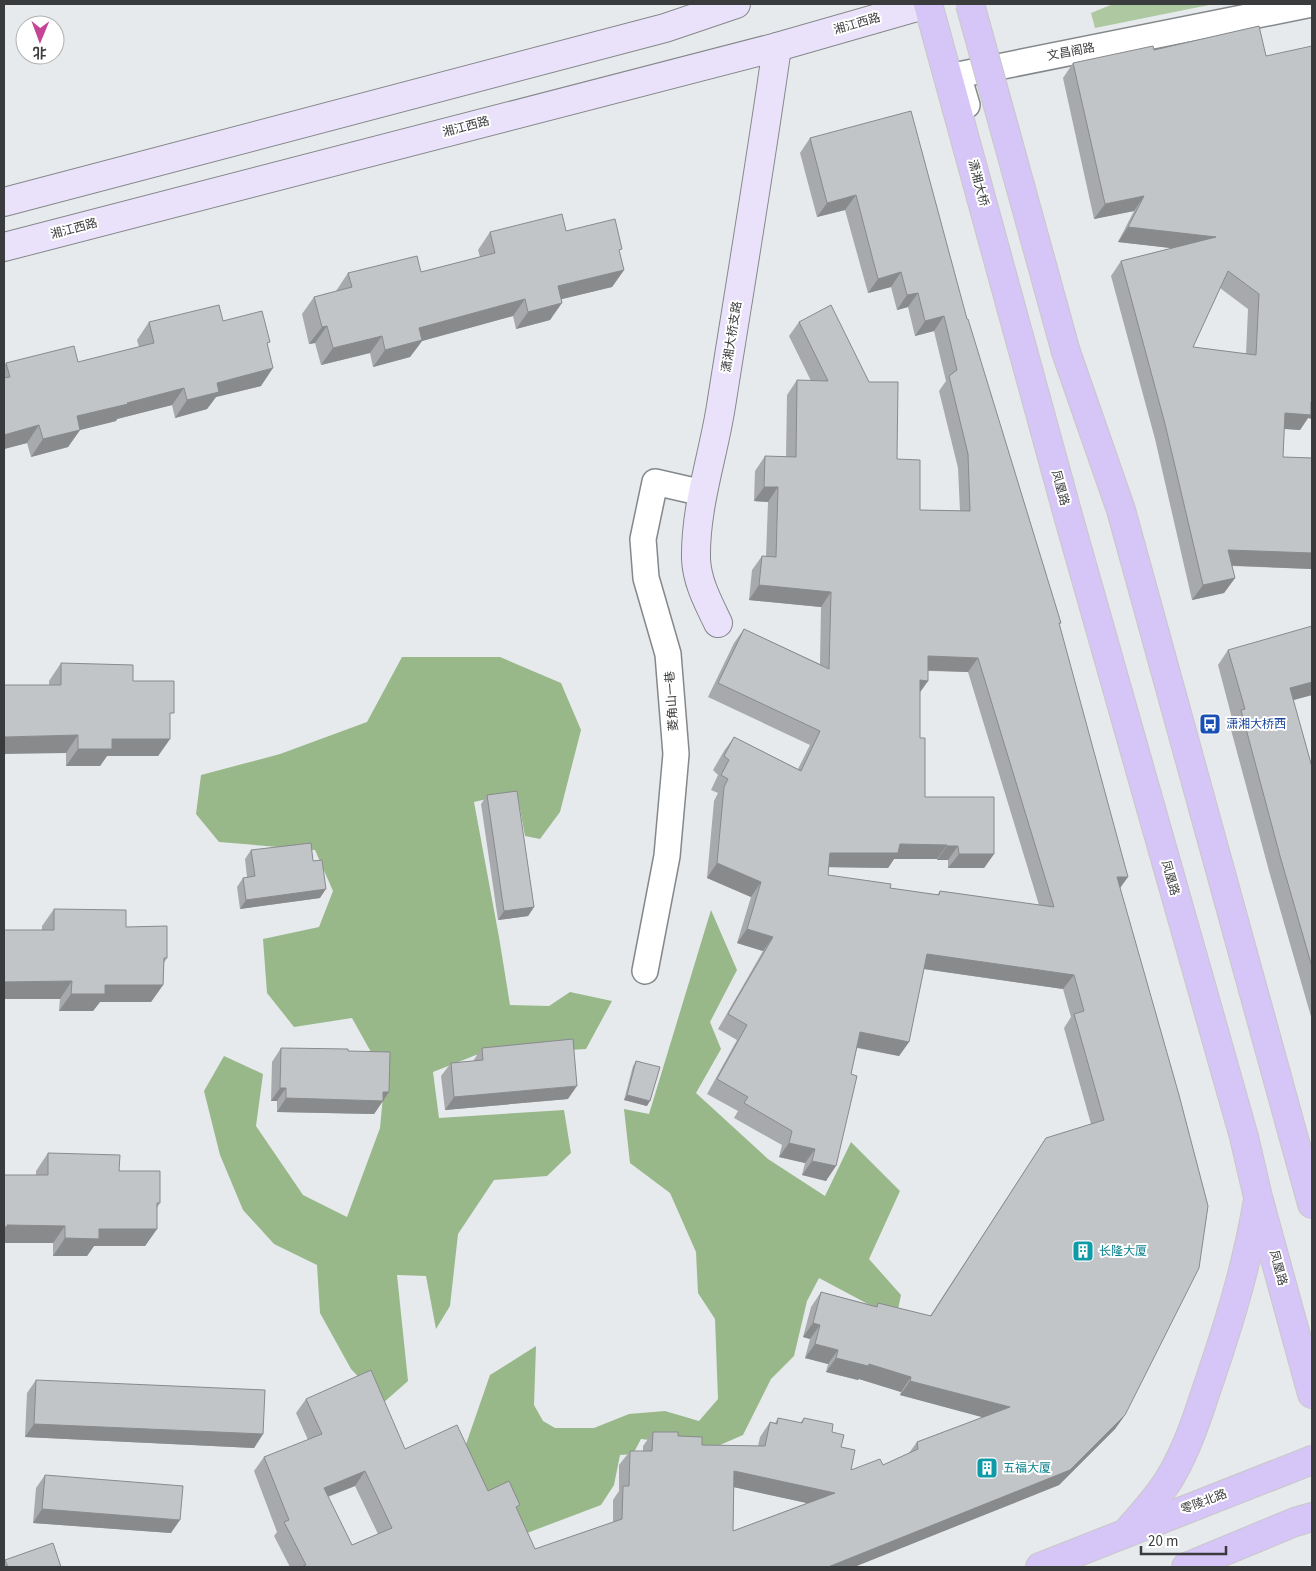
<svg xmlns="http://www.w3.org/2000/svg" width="1316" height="1571" viewBox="0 0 1316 1571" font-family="'Source Sans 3','Noto Sans SC',sans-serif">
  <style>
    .green { fill: #aec9a2 }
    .forest { fill: #98b88a }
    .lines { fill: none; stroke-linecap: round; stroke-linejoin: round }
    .street-casing { stroke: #85888a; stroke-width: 28 }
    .secondary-casing { stroke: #85888a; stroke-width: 30 }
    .primary-casing { stroke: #c8c8c8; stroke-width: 30 }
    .street { stroke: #fff; stroke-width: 25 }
    .secondary { stroke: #eae2fb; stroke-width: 28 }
    .primary { stroke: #d6c5f7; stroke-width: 28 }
    .primary-bridge-casing { stroke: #c8c8c8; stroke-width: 30; stroke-linecap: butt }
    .primary-bridge { stroke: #d6c5f7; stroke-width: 28 }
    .wall { fill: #a7a9ac; fill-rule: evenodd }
    .shaded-wall { fill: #888a8c }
    .building { fill: #c2c5c8; stroke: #888a8c; fill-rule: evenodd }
    .labels { text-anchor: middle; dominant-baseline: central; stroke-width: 4; stroke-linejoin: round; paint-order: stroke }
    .street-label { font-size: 12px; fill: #3a3b3c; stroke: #fff }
    .transit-label { font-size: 12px; fill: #164399; stroke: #fff; text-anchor: start }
    .culture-label { font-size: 12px; fill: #0d838f; stroke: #fff; text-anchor: start }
  </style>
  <rect width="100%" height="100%" fill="#e7eaed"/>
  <polygon class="green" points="1113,4 1214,4 1095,28 1091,13"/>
  <g class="forest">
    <polygon points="402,657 500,657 561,683 581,730 560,812 540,839 525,836 517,792 474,802 499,937 510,1005 549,1006 570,992 612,1001 586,1049 476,1055 433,1072 439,1118 564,1110 571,1153 547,1176 494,1180 458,1234 450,1306 436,1329 426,1276 397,1275 408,1381 383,1403 351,1369 320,1313 317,1265 274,1244 243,1210 220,1155 204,1091 224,1056 263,1074 256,1126 303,1195 347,1217 380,1128 386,1064 372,1054 352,1018 294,1027 267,993 263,939 319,927 333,891 315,850 219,842 196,814 201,775 280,754 367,722"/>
    <polygon points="711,910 737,970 710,1022 721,1049 696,1093 768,1159 825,1196 851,1142 900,1191 869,1259 901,1295 896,1319 819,1278 807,1301 794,1356 771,1379 743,1435 704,1452 683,1444 641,1439 633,1454 620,1455 614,1485 601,1505 527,1533 476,1495 465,1447 490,1375 536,1346 534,1405 543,1421 555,1428 594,1428 629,1414 665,1411 699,1421 718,1399 715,1319 698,1293 696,1252 670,1193 630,1163 624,1109 649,1114"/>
  </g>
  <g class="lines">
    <g class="street-casing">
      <g id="street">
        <polyline points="967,105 958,75 1312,4"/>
        <polyline points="645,971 667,856 676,754 668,654 646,578 643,539 655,482 703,493"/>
      </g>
    </g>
    <g class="secondary-casing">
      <g id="secondary">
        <polyline points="4,202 665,28 736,4"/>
        <polyline points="4,247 777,47 927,4"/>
        <path d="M718,623C708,602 697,582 696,559C695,507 713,457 721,406C740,286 760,167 777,47"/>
      </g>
    </g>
    <g class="primary-casing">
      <g id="primary">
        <polyline points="928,4 1069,519 1244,1137 1258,1197 1312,1394"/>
        <polyline points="1066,352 1121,510 1312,1204"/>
        <path d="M1127,1532C1142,1514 1159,1497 1171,1476C1187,1449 1197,1418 1207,1388C1228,1327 1246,1269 1257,1205"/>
        <polyline points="1040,1567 1312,1460"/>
        <polyline points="1186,1567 1295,1522 1312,1517"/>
      </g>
    </g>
    <use href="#street" class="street"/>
    <use href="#secondary" class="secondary"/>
    <use href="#primary" class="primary"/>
    <g class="primary-bridge-casing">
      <polyline id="primary-bridge" points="970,4 1066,352"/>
    </g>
    <use href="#primary-bridge" class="primary-bridge"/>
  </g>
  <g class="wall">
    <path d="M1259,26L1308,418L1300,430L1284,429L1283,457L1312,458V569L1232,566L1235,578L1224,593L1192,600L1155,439L1111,276L1121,261L1172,248L1118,242L1134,211L1094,219L1063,78L1073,63L1154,50ZM1220,288L1248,309L1246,354L1193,347Z"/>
    <path d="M810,138L967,319L1061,623L1059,624L1120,888L1125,1415L1115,1429L1059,1485L854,1567H290L274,1536L277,1532L254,1471L264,1457L308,1440L296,1413L306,1399L488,1491L517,1510L535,1549L613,1522V1500L619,1491V1465L630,1451H643V1446L653,1432L678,1436L702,1445L758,1446L760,1437L770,1422L775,1423L778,1418L800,1423L804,1418L832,1432L841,1447L851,1470L883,1465L909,1453L917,1442L983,1417L900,1395L901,1392L859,1379L858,1380L826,1372L828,1364L805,1358L810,1339L803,1337L811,1307L821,1292L876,1306L878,1303L930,1316L1046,1138L1091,1124L1064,1028L1071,1017L1063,989L924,969L909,1042L899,1056L857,1048L826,1181L802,1175L805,1163L779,1157L782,1145L734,1118L738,1111L707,1094L737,1040L718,1029L763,951L737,943L751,897L707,878L714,801L718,793L711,790L718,775L713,770L724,751L734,737L798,769L810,745L708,697L734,643L744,629L820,664L821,607L749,600L752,570L762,556H766L768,502L754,501L755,471L765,456L786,457L787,395L797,380L811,381L789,336L799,322L897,459L920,510L960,511L958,468L939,391L946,381L934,331L915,336L908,307L897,310L891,287L868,293L845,210L817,217L800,153ZM928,671L968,672L1039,905L940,891L937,895L890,888L828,875L829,867L888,868L894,859H937V860H948V868H984L994,854L925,797L920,738V692L928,681ZM355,1486L378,1534L352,1545L328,1497ZM734,1487L807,1503L733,1531Z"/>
    <polygon points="566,231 619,253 624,270 612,287 561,299 550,320 516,329 513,316 422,341 410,357 373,367 370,353 321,365 315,343 309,344 302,314 314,297 336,291 348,273 421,272 480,257 478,250 490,232"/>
    <polygon points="223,321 268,346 261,386 216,397 207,409 175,418 172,405 117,419 116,421 80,430 68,447 31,457 27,443 4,449 4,366 6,363 78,362 139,347 137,340 149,322"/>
    <polygon points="1228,650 1312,695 1293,700 1312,767 1312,1020 1269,871 1230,726 1233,722 1218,665"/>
    <polygon points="61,663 133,681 170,718 170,739 158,756 107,756 100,766 66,766 66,753 49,685 49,681"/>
    <polygon points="487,795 534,907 528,916 498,920 481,804"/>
    <polygon points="251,850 313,861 320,898 240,909 237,887 243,878 247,877 245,859"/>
    <polygon points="54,909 126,927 167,958 164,963 163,985 151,1002 100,1002 93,1011 59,1011 60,999 4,999 4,930 42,930 42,926"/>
    <polygon points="281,1048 348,1051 389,1092 374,1114 277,1112 277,1101 271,1101 272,1062"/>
    <polygon points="482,1048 568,1099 445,1110 441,1076 451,1063 473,1061"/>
    <polygon points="636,1061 647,1106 624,1100 633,1066"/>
    <polygon points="48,1153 119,1171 160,1203 157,1208 157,1229 145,1246 94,1246 87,1256 53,1256 53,1243 4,1243 4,1175 36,1175 36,1171"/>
    <polygon points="36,1380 263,1434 254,1448 25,1437 27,1393"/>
    <polygon points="45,1475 171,1533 33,1523 36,1488"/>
    <polygon points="5,1560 61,1567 4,1567 4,1561"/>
  </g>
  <g class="shaded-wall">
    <polygon points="856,195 845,210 817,217 827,203"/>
    <polygon points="1144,196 1134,211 1094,219 1105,204"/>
    <polygon points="1128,227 1216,237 1205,252 1118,242"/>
    <polygon points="624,270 612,287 546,303 558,286"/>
    <polygon points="901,272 891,287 868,293 878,279"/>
    <polygon points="918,293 908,307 897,310 907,295"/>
    <polygon points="525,299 513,316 422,341 410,357 373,367 385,350 419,328"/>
    <polygon points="562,303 550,320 516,329 528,312"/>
    <polygon points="944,316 934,331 915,336 925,321"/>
    <polygon points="327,326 315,343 309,344 322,327"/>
    <polygon points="382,336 370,353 321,365 333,348"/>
    <polygon points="273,368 261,386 216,397 207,409 175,418 187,400 217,383"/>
    <polygon points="184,388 172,405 117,419 116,421 80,430 68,447 31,457 43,439 77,416"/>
    <polygon points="1311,402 1312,402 1312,419 1308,418 1300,430 1275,428 1285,413"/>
    <polygon points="39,425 27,443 4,449 4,435"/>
    <polygon points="764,487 778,487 768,502 754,501"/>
    <polygon points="1228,550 1312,553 1312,569 1218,565"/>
    <polygon points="1235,578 1224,593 1192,600 1203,585"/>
    <polygon points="759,585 831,592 821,607 749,600"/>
    <polygon points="928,656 978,658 968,672 918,670"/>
    <polygon points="920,680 928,681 918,695"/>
    <polygon points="1312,682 1312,695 1279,704 1290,688"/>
    <polygon points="78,735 66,753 4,754 4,737"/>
    <polygon points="112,739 170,739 158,756 107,756 100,766 66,766 78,749"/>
    <polygon points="900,844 947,845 937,859 894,859 888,868 820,867 830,853"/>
    <polygon points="947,846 958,846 948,860 937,860"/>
    <polygon points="959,854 994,854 984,868 948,868"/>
    <polygon points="717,863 761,882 751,897 707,878"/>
    <polygon points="1117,877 1128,877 1118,891"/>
    <polygon points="326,889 320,898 240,909 246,900"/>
    <polygon points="534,907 528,916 498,920 504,911"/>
    <polygon points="747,929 773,937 763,951 737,943"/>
    <polygon points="927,954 1074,975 1063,989 917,968"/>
    <polygon points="72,981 60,999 4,999 4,982"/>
    <polygon points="105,985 163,985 151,1002 100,1002 93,1011 59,1011 71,994"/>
    <polygon points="860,1032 909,1042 899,1056 850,1046"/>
    <polygon points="577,1086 568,1099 445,1110 454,1097"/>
    <polygon points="280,1088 286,1088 277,1101 271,1101"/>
    <polygon points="383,1092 389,1092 374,1114 277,1112 286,1098"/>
    <polygon points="627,1095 650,1101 647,1106 624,1100"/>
    <polygon points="789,1143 815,1149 805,1163 779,1157"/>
    <polygon points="812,1161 836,1166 826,1181 802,1175"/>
    <polygon points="7,1225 65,1226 53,1243 4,1243 4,1227"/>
    <polygon points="99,1229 157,1229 145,1246 94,1246 87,1256 53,1256 65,1238"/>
    <polygon points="813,1323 820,1325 810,1339 803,1337"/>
    <polygon points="815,1344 838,1350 828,1364 805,1358"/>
    <polygon points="836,1358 869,1364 911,1377 901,1392 859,1379 858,1380 826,1372"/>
    <polygon points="910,1381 1010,1407 1000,1422 900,1395"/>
    <polygon points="1125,1415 1115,1429 1059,1485 854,1567 828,1567"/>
    <polygon points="34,1424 263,1434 254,1448 25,1437"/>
    <polygon points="365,1471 355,1486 313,1502 324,1488"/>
    <polygon points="734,1471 835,1493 825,1507 724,1485"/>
    <polygon points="42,1509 180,1520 171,1533 33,1523"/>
  </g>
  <g class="building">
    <path d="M1259,26L1266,56L1312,46V402H1311V415L1285,413L1283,457L1312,458V553L1228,550L1235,578L1203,585L1165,424L1121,261L1216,237L1128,227L1144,196L1105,204L1073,63L1153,46L1154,50ZM1228,271L1259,294L1256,355L1193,347Z"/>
    <path d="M911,111L967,319H968L1061,623H1059L1128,877H1117L1179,1095L1208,1206L1199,1268L1125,1415L1070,1470L828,1567H301L306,1565L284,1522L289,1520L264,1457L322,1434L306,1399L371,1370L405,1449L457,1425L488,1491L509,1481L520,1505L516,1507L535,1549L622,1519L623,1486H629L630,1451H652L653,1432H678V1436L702,1437V1445L765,1446L770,1422L777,1424L778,1418L802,1423L804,1418L833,1424L832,1432L844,1435L841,1447L855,1450L851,1470L880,1459L883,1465L918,1449L917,1442L1010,1407L910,1381L911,1377L869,1364L868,1366L836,1358L838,1350L815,1344L820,1325L813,1323L821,1292L877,1307L878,1303L931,1316L1046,1138L1104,1120L1074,1014L1084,1011L1074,975L927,954L909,1042L860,1032L851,1074L857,1076L836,1166L812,1161L815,1149L789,1143L792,1131L744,1103L748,1097L717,1079L747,1025L728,1014L773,937L747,929L761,882L717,863L724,787L728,779L721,775L729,760L724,756L734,737L801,771L820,731L718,683L744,629L829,669L831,592L759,585L762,556L776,557L778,487H764L765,456L796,457L797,380L828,381L799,322L831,305L869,382H898L897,459L920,460V510L970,511L968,454L949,376L957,370L944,316L925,321L918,293L907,295L901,272L878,279L856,195L827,203L810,138ZM928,656L978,658L1054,907L940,891L939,895L890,888L891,884L828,875L830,853H898L900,844L947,845V846H958L959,854H994V797H925V738H920V680L928,681ZM365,1471L392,1528L352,1545L324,1488ZM734,1471L835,1493L733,1531Z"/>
    <polygon points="562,214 566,231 615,219 622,249 619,250 624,270 558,286 562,303 528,312 525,299 419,328 422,340 385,350 382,336 333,348 327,326 322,327 314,297 352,287 348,273 417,256 421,272 495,253 490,232"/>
    <polygon points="219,305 223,321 262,311 270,342 267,343 273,368 217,383 219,392 187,400 184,388 127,403 128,404 77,416 80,430 43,439 39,425 4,435 4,378 10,377 6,363 74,346 78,362 154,343 149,322"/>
    <polygon points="1312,626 1312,682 1290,688 1312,767 1312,967 1280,856 1241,710 1245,709 1228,650"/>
    <polygon points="61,663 133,665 133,681 174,681 174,713 170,713 170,739 112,739 112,749 78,749 78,735 4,737 4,685 61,685"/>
    <polygon points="517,791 534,907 504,911 487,795"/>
    <polygon points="311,843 313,861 322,860 326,889 246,900 243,878 255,876 251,850"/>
    <polygon points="54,909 126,910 126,927 167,926 167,958 164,958 163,985 105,985 105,994 71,994 72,981 4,982 4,930 54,930"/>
    <polygon points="573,1039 577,1086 454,1097 451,1063 483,1060 482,1048"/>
    <polygon points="281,1048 348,1049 348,1051 390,1052 389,1092 383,1092 383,1101 286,1098 286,1088 280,1088"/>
    <polygon points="636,1061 660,1067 650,1101 627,1095"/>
    <polygon points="48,1153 120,1155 119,1171 160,1171 160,1203 157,1203 157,1229 99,1229 99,1239 65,1238 65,1226 7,1225 7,1227 4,1227 4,1175 48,1175"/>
    <polygon points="36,1380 265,1390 263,1434 34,1424"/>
    <polygon points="45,1475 183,1486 180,1520 42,1509"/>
    <polygon points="53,1543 61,1567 8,1567 5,1560"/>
  </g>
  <defs>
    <g id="bus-square" transform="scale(1.125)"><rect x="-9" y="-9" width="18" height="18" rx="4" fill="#1a4fb4" stroke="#fff"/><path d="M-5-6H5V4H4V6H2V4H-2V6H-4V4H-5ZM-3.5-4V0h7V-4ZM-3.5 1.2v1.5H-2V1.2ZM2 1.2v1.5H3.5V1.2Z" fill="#fff"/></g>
    <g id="building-square" transform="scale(1.125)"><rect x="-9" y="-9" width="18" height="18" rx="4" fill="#0f9aa8" stroke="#fff"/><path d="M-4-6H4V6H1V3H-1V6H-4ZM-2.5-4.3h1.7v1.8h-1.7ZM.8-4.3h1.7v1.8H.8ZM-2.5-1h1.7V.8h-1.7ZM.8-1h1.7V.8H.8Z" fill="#fff"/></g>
  </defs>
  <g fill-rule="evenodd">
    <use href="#bus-square" x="1210" y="724"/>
    <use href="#building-square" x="1083" y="1251"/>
    <use href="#building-square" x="987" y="1468"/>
  </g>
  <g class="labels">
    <g class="street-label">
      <text transform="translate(857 24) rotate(-16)">湘江西路</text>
      <text transform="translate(1071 52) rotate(-11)">文昌阁路</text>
      <text transform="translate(466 127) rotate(-15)">湘江西路</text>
      <text transform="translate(978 183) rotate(75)">潇湘大桥</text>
      <text transform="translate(74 229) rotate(-15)">湘江西路</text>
      <text transform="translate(732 337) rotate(-81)">潇湘大桥支路</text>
      <text transform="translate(1060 488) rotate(75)">凤凰路</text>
      <text transform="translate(672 701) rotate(-94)">菱角山一巷</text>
      <text transform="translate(1170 878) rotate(74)">凤凰路</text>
      <text transform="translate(1278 1268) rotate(75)">凤凰路</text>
      <text transform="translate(1204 1502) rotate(-21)">零陵北路</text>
    </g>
    <g class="transit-label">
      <text x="1226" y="724">潇湘大桥西</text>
    </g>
    <g class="culture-label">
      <text x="1099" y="1251">长隆大厦</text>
      <text x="1003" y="1468">五福大厦</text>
    </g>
  </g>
  <rect width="1316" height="1571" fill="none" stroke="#3a3b3c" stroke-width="10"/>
  <g transform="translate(40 40) rotate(181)"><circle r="24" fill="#ffffff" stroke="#b0b1b1"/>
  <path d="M0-4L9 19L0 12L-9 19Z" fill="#c44593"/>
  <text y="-8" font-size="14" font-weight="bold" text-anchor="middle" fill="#3a3b3c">北</text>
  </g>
  <path d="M1141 1546v8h85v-8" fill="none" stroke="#3a3b3c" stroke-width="2.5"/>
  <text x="1148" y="1546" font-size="15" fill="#3a3b3c" stroke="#ffffff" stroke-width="4" paint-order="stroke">20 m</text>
</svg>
